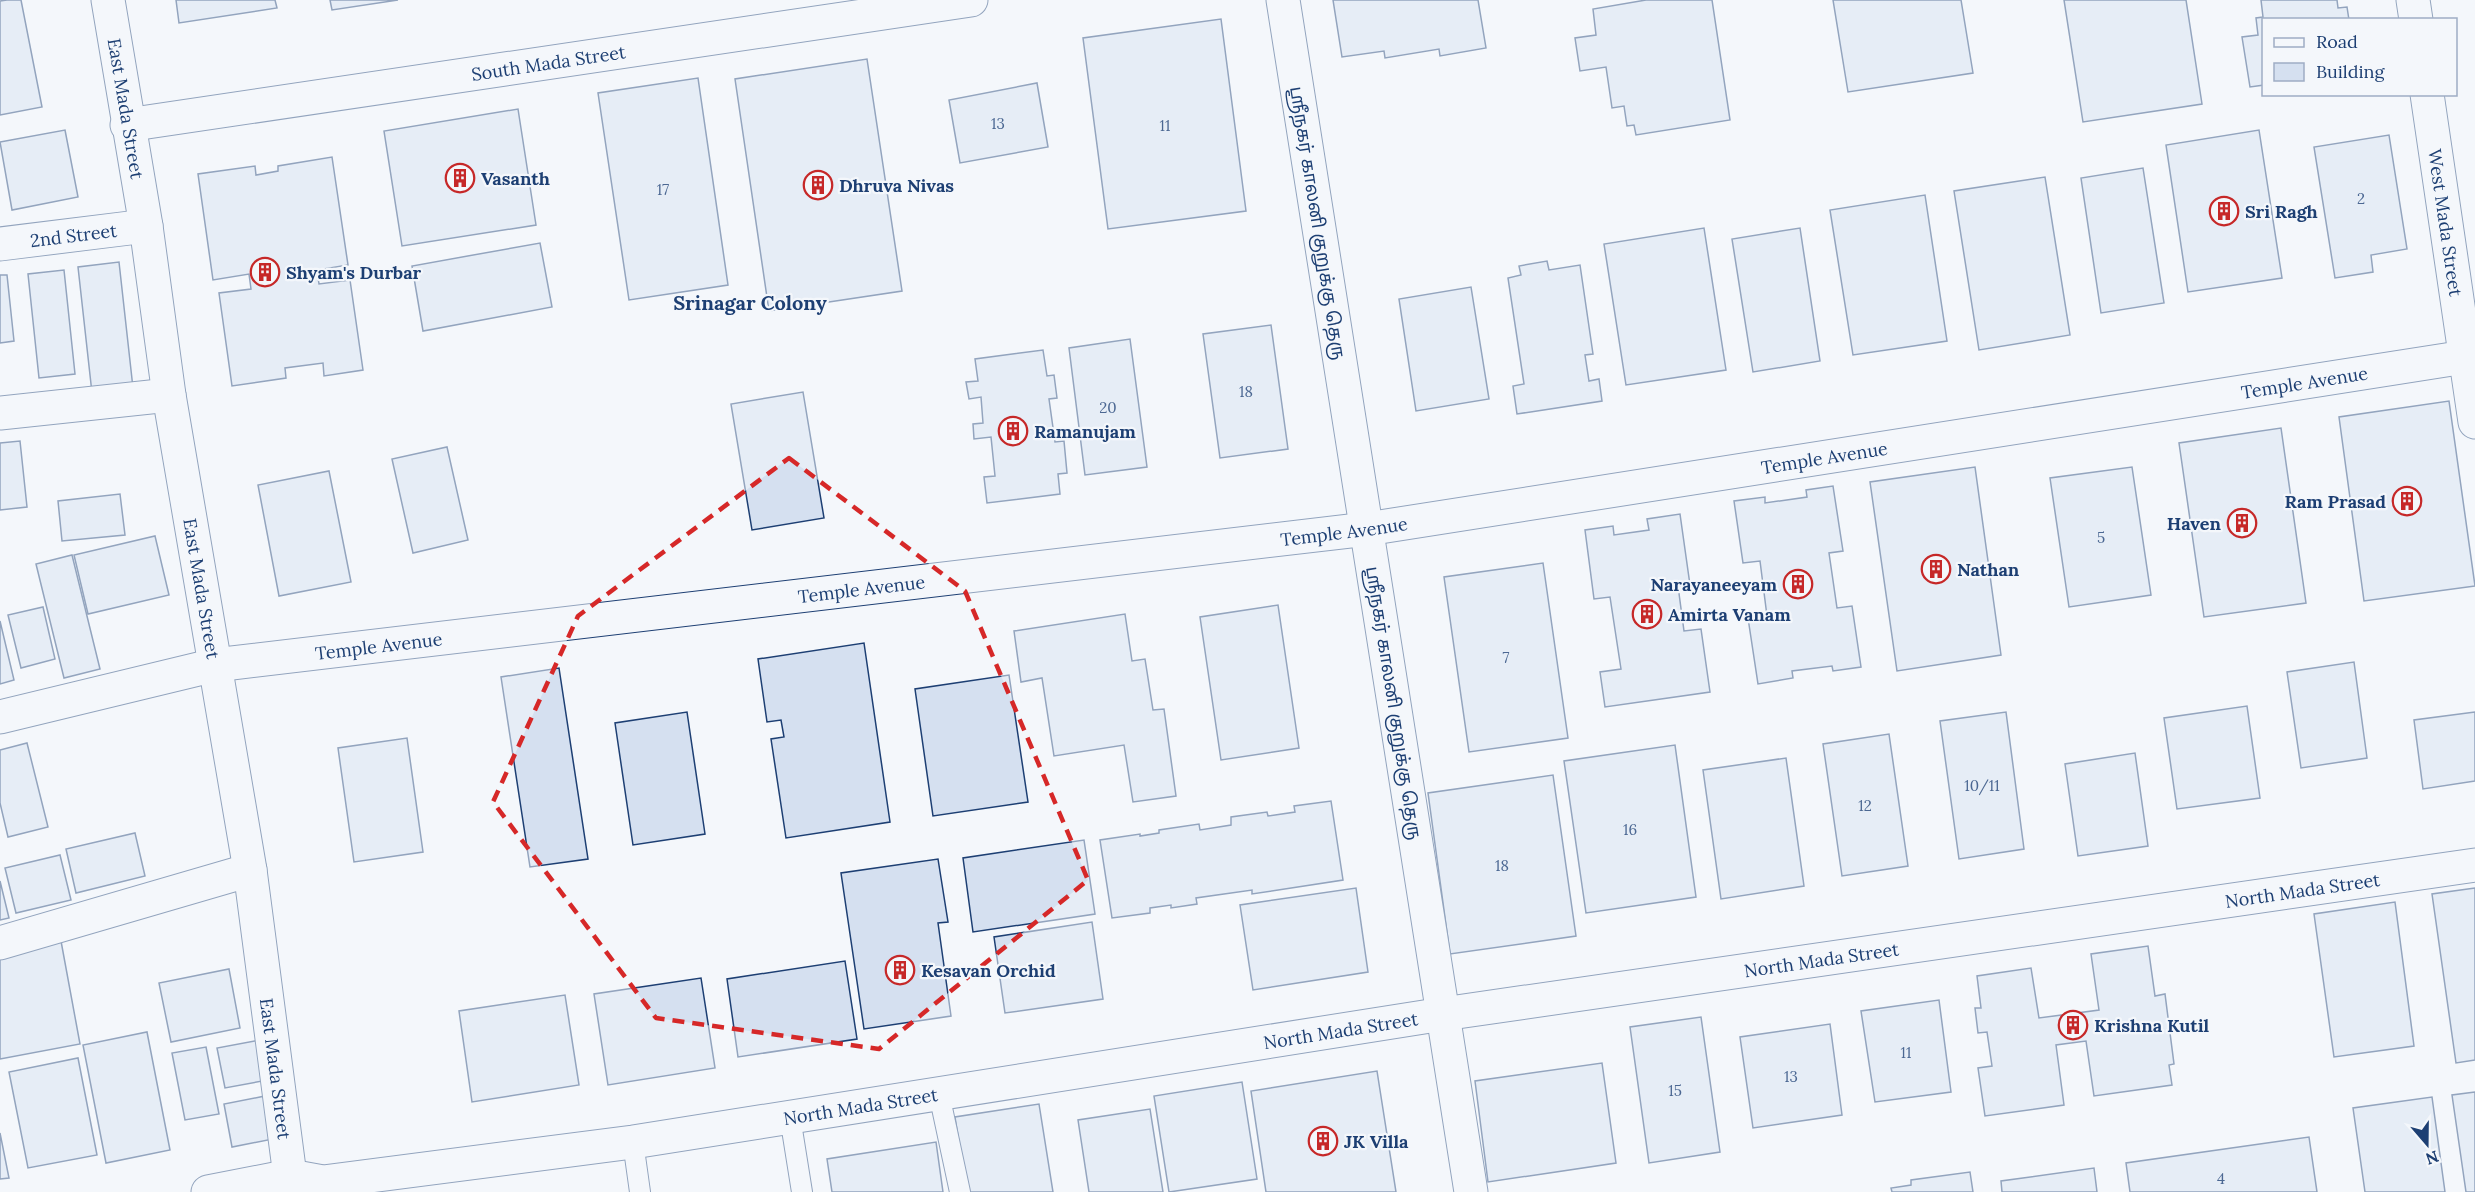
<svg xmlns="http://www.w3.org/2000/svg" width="2475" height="1192" viewBox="0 0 2475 1192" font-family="Lora,'Noto Sans Tamil',serif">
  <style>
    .building { fill: #d5e0f0; stroke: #1d3f73; stroke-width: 1.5 }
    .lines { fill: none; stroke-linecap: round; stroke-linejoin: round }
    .service-casing { stroke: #1d3f73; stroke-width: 22 }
    .minor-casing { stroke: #1d3f73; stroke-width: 35 }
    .service { stroke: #f4f7fb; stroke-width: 20 }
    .minor { stroke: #f4f7fb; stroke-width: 33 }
    .marked { fill: none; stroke: #d62828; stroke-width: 4.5; stroke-dasharray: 12 8; stroke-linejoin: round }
    .labels { text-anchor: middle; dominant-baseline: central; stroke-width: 4.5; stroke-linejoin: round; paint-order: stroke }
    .number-label { font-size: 15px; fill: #4b6792 }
    .street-label { font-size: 18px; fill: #1d3f73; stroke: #f4f7fb }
    .poi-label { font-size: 18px; font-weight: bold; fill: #1d3f73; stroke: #f4f7fb; text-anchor: start }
    .neighbourhood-label { font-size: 20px; font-weight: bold; fill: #1d3f73; stroke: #f4f7fb }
  </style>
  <rect width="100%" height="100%" fill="#f4f7fb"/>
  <g class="building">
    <polygon points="7,0 21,0 42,107 0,115 0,1"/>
    <polygon points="176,0 275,0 277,8 179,23"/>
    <polygon points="330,0 398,0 332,10"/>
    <polygon points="1333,0 1478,0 1486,48 1440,56 1439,49 1385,58 1384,51 1342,57"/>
    <polygon points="1646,0 1712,0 1730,120 1636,135 1634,125 1627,126 1624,106 1612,108 1606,67 1580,71 1575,38 1596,35 1593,9"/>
    <polygon points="1833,0 1961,0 1973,73 1848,92"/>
    <polygon points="2064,0 2186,0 2202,104 2083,122"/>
    <polygon points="2261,0 2337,0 2338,8 2347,7 2349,20 2264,20 2264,85 2250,87 2242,37 2258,35 2256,18 2263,17"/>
    <polygon points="1221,19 1246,211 1108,229 1083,38"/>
    <polygon points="867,59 902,291 769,311 735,79"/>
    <polygon points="698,78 728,285 629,300 598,93"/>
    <polygon points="1037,83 1048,147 960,163 949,100"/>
    <polygon points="518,109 536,225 402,246 384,131"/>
    <polygon points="65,130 78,197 12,210 0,142"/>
    <polygon points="2259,130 2282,278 2188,292 2166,145"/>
    <polygon points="2389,135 2407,249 2371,255 2373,272 2335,278 2314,147"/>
    <polygon points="332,157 348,265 317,270 319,284 350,280 363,370 324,376 323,363 285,368 286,378 232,386 219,293 251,289 249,274 213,280 198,174 255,166 256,175 278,171 278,166"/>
    <polygon points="2143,168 2164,303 2101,313 2081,178"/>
    <polygon points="2045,177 2070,335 1979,350 1954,191"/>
    <polygon points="1925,195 1947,341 1853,355 1830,210"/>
    <polygon points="1704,228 1726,370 1626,385 1604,244"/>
    <polygon points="1800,228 1820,361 1753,372 1732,239"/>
    <polygon points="540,243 552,307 423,331 412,266"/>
    <polygon points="1547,261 1549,270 1580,265 1593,354 1585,355 1589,381 1599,379 1602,401 1517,414 1513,386 1524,384 1508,278 1521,275 1519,266"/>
    <polygon points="119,262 133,388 92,393 78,267"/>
    <polygon points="64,270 75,374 39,378 28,274"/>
    <polygon points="0,275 7,275 14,341 0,343"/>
    <polygon points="1471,287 1489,399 1416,411 1399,299"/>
    <polygon points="1271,325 1288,449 1220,458 1203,334"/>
    <polygon points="1130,339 1147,467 1085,475 1069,348"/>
    <polygon points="1043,350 1047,376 1054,375 1057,398 1049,399 1055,442 1064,441 1067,473 1058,474 1060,494 987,503 984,477 995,476 991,437 974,439 973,424 983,423 981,397 969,399 966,382 978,381 975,359"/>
    <polygon points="803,392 824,518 752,530 731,404"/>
    <polygon points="2449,401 2475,586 2364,601 2339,417"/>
    <polygon points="2281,428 2306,603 2204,617 2179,443"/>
    <polygon points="20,441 27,507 0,510 0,443"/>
    <polygon points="447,447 468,540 413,553 392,459"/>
    <polygon points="1975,467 2001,655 1897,671 1870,482"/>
    <polygon points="2132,467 2151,595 2069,607 2050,478"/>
    <polygon points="329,471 351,582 279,596 258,485"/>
    <polygon points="1833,486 1843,551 1829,553 1837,608 1852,606 1861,667 1833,671 1832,666 1792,671 1793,678 1758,684 1748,618 1767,616 1760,561 1743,563 1734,501 1765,497 1765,503 1807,497 1806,490"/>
    <polygon points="120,494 125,535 62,541 58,501"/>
    <polygon points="1680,514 1690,585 1678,586 1684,631 1701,629 1710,692 1605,707 1600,672 1621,669 1610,597 1594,599 1585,530 1613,526 1614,535 1649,530 1647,519"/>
    <polygon points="155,536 169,595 88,614 74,555"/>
    <polygon points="72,555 100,669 64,678 36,564"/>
    <polygon points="1543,563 1568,738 1469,752 1444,577"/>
    <polygon points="1278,605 1299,748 1221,760 1200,617"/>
    <polygon points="43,607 55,659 21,668 8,615"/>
    <polygon points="1125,614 1132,661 1145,659 1153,710 1164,709 1176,796 1133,802 1124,745 1054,756 1042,678 1021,682 1014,631"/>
    <polygon points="0,621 14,680 0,684"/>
    <polygon points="864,643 890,822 786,838 771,739 784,737 781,720 767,722 758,659"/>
    <polygon points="2354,662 2367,758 2301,768 2287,672"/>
    <polygon points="559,668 588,859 530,867 501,677"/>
    <polygon points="1009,675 1028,802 933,816 915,689"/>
    <polygon points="2247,706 2260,798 2177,809 2164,718"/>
    <polygon points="687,712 705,834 633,845 615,723"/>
    <polygon points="2006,712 2024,849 1959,859 1940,721"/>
    <polygon points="2475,712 2475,781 2423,789 2414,720"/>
    <polygon points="1889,734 1908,866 1842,876 1823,744"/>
    <polygon points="407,738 423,852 354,862 338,748"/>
    <polygon points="27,743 48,827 8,837 0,803 0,750"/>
    <polygon points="1675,745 1696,897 1586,913 1564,761"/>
    <polygon points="2135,753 2148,846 2078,856 2065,764"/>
    <polygon points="1786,758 1804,886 1721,899 1703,770"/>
    <polygon points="1553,775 1576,936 1450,954 1428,793"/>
    <polygon points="1331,801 1343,880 1252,894 1252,890 1196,898 1197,904 1171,908 1171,905 1150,908 1150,913 1112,918 1100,840 1140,834 1140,836 1159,833 1159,830 1199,824 1200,830 1231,825 1231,817 1267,812 1268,816 1295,812 1294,806"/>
    <polygon points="135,833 145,876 76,893 66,849"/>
    <polygon points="1084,840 1095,914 973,932 963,858"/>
    <polygon points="60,855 71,900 16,913 5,868"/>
    <polygon points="938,859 948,922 938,923 951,1016 864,1029 841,873"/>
    <polygon points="0,881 9,918 0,920"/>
    <polygon points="1356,888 1368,972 1253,990 1240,905"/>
    <polygon points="2475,888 2475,1060 2456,1063 2432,894"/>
    <polygon points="2395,902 2414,1046 2334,1057 2314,914"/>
    <polygon points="1092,922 1103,999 1005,1013 994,937"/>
    <polygon points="61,941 80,1044 0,1059 0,952"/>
    <polygon points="2148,946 2155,996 2165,994 2174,1064 2169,1065 2172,1085 2094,1096 2086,1041 2056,1045 2064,1105 1985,1116 1978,1068 1992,1066 1987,1032 1978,1033 1975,1008 1981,1008 1977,976 2031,968 2039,1018 2099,1010 2091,954"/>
    <polygon points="845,961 857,1039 738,1057 727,979"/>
    <polygon points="229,969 240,1028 171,1042 159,983"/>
    <polygon points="701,978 715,1068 608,1085 594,994"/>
    <polygon points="565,995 579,1085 472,1102 459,1011"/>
    <polygon points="1939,1000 1951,1092 1875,1102 1861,1011"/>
    <polygon points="1701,1017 1720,1152 1649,1163 1630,1027"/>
    <polygon points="1830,1024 1842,1115 1753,1128 1740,1037"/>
    <polygon points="147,1032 170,1150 106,1163 83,1045"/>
    <polygon points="260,1040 268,1080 225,1088 217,1048"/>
    <polygon points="206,1047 219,1114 185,1120 172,1053"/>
    <polygon points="78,1058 97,1155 28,1168 9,1072"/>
    <polygon points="1602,1063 1616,1163 1488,1182 1475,1081"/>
    <polygon points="1377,1071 1396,1192 1266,1192 1251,1091"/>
    <polygon points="1242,1082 1257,1179 1169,1192 1154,1096"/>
    <polygon points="2475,1092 2475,1192 2466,1192 2452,1095"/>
    <polygon points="265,1096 273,1139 232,1147 224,1104"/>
    <polygon points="2432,1097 2445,1192 2365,1192 2353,1108"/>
    <polygon points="1039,1104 1053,1192 967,1192 955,1117"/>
    <polygon points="1150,1109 1163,1192 1089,1192 1078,1120"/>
    <polygon points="0,1133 9,1178 0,1179"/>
    <polygon points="2309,1137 2317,1192 2130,1192 2126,1163"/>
    <polygon points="936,1142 943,1192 832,1192 827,1159"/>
    <polygon points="2094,1168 2097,1192 2002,1192 2001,1181"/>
    <polygon points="1970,1172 1973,1192 1892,1192 1891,1188 1911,1185 1911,1180"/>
  </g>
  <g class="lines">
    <g class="service-casing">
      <g id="service">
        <polyline points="939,1094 960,1192"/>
        <polyline points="790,1117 802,1192"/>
        <polyline points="633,1142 640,1192"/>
      </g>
    </g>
    <g class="minor-casing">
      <g id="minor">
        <path id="s1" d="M108,0L146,226L169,395L250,870L290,1176"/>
        <polyline points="1283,0 1471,1192"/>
        <polyline points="2413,0 2416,20"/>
        <path id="s2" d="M2427,94L2475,422"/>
        <path id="s3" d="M127,125L971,0"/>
        <path id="s4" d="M0,244L146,226"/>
        <polyline points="0,413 169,395"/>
        <path id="s5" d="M0,717L215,665L1367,529L2465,357"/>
        <polyline points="0,943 250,870"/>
        <path id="s6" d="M208,1192L290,1176L323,1182L633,1142L1443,1014L2475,865"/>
      </g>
    </g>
    <use href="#service" class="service"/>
    <use href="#minor" class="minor"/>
  </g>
  <path d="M0 0H2475V1192H0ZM789,458L965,591L1088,880L879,1049L656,1018L493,802L578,616Z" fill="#f4f7fb" fill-opacity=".55" fill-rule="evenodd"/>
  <path class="marked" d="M789,458L965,591L1088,880L879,1049L656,1018L493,802L578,616Z"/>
  <defs>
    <g id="building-ring" transform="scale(1.5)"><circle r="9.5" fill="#f4f7fb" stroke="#c62828" stroke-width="1.5"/><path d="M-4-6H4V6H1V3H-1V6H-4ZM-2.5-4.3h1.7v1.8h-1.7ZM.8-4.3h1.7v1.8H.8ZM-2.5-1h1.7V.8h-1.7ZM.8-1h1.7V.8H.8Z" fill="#c62828"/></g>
  </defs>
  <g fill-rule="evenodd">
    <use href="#building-ring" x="460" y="178"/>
    <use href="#building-ring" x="818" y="185"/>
    <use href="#building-ring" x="2224" y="211"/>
    <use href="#building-ring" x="265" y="272"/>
    <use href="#building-ring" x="1013" y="431"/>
    <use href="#building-ring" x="2407" y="501"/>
    <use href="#building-ring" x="2242" y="523"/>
    <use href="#building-ring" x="1936" y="569"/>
    <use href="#building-ring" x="1798" y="584"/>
    <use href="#building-ring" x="1647" y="614"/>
    <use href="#building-ring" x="900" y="970"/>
    <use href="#building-ring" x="2073" y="1025"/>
    <use href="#building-ring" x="1323" y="1141"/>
  </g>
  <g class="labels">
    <g class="number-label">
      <text x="998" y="123">13</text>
      <text x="1165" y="125">11</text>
      <text x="663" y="189">17</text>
      <text x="2361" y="198">2</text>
      <text x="1246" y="391">18</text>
      <text x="1108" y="407">20</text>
      <text x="2101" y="537">5</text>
      <text x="1506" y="657">7</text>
      <text x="1982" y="785">10/11</text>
      <text x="1865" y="805">12</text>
      <text x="1630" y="829">16</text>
      <text x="1502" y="865">18</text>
      <text x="1906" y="1052">11</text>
      <text x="1791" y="1076">13</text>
      <text x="1675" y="1090">15</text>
      <text x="2221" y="1178">4</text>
    </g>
    <g class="street-label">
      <text stroke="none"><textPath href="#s3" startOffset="426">South Mada Street</textPath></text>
      <text stroke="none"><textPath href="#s1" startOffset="110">East Mada Street</textPath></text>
      <text stroke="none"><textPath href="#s2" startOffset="130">West Mada Street</textPath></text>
      <text transform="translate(1318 223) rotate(81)">ஸ்ரீநகர் காலனி குறுக்கு தெரு</text>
      <text stroke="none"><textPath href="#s4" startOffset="74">2nd Street</textPath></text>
      <text stroke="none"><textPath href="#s5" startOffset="2330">Temple Avenue</textPath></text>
      <text stroke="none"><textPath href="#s5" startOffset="1844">Temple Avenue</textPath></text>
      <text stroke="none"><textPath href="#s5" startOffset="1358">Temple Avenue</textPath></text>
      <text stroke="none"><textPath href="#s1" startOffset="596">East Mada Street</textPath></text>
      <text stroke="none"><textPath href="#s5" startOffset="872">Temple Avenue</textPath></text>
      <text stroke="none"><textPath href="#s5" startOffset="386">Temple Avenue</textPath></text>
      <text transform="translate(1394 703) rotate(81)">ஸ்ரீநகர் காலனி குறுக்கு தெரு</text>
      <text stroke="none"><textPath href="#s6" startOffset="2118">North Mada Street</textPath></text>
      <text stroke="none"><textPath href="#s6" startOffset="1632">North Mada Street</textPath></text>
      <text stroke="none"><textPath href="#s6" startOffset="1146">North Mada Street</textPath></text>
      <text stroke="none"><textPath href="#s1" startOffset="1082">East Mada Street</textPath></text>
      <text stroke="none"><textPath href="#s6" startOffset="660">North Mada Street</textPath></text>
    </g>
    <g class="poi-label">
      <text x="481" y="178">Vasanth</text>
      <text x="839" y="185">Dhruva Nivas</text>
      <text x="2245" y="211">Sri Ragh</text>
      <text x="286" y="272">Shyam's Durbar</text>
      <text x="1034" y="431">Ramanujam</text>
      <text x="2386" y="501" text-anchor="end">Ram Prasad</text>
      <text x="2221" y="523" text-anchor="end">Haven</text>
      <text x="1957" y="569">Nathan</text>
      <text x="1777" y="584" text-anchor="end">Narayaneeyam</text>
      <text x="1668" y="614">Amirta Vanam</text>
      <text x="921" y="970">Kesavan Orchid</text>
      <text x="2094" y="1025">Krishna Kutil</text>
      <text x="1344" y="1141">JK Villa</text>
    </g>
    <g class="neighbourhood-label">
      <text x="750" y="302">Srinagar Colony</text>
    </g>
  </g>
  <rect x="2262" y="18" width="195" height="78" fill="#f4f7fb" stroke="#9eadc5" stroke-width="1.5"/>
  <rect x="2274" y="38" width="30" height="9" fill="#f4f7fb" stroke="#9eadc5" stroke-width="1.5"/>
  <text x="2316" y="48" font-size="18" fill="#1d3f73">Road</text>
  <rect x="2274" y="63" width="30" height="18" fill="#d5e0f0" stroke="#9eadc5" stroke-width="1.5"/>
  <text x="2316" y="78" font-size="18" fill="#1d3f73">Building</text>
  <g transform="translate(2427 1144) rotate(160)" stroke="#f4f7fb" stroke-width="4.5" paint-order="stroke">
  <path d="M0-4.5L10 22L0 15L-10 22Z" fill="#1d3f73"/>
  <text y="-9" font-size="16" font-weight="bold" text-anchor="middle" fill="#1d3f73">N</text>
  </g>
</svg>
